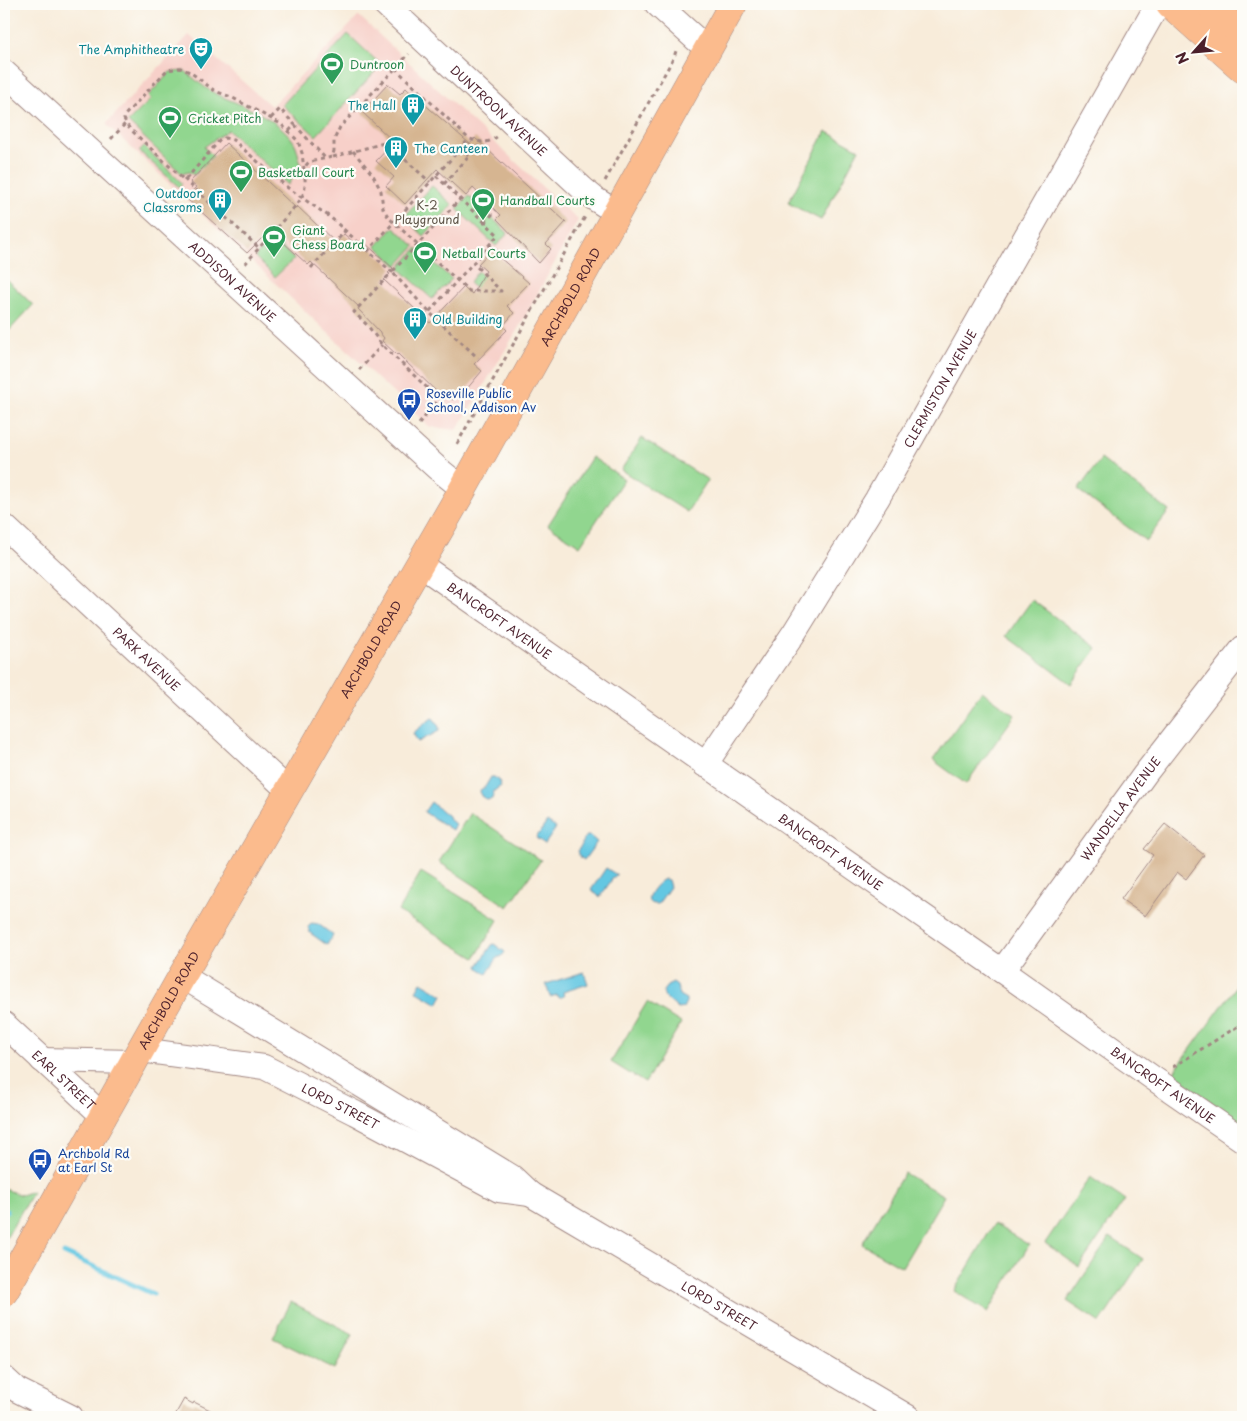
<svg xmlns="http://www.w3.org/2000/svg" width="1247" height="1421" viewBox="0 0 1247 1421" font-family="'Playpen Sans',sans-serif">
  <style>
    .built { fill: #f7d0c9 }
    .green { fill: #91d68f; stroke: #6e7a5d }
    .water { fill: #64c7e2; stroke: #577386 }
    .lines { fill: none; stroke-linecap: round; stroke-linejoin: round }
    .stream { stroke: #64c7e2; stroke-width: 5 }
    .building { fill: #d6b591 }
    .minor-casing { stroke: #a18682; stroke-width: 26 }
    .major-casing { stroke: #a18682; stroke-width: 29 }
    .highway-casing { stroke: #a18682; stroke-width: 29 }
    .path { stroke: #a18682; stroke-width: 3; stroke-dasharray: 4 4; stroke-linecap: butt }
    .minor { stroke: #fff; stroke-width: 24 }
    .major { stroke: #fbbb8d; stroke-width: 28 }
    .highway { stroke: #fbbb8d; stroke-width: 28 }
    .labels { text-anchor: middle; dominant-baseline: central; stroke-width: 4.5; stroke-linejoin: round; paint-order: stroke }
    .culture-label { font-size: 12px; fill: #0d838f; stroke: #fdfcf7; text-anchor: end }
    .leisure-label { font-size: 12px; fill: #27864d; stroke: #fdfcf7; text-anchor: start }
    .street-label { font-size: 12px; fill: #4a1f2b; stroke: #fdfcf7 }
    .park-label { font-size: 12px; fill: #5f5649; stroke: #fdfcf7 }
    .transit-label { font-size: 12px; fill: #164399; stroke: #fdfcf7; text-anchor: start }
  </style>
  <rect width="100%" height="100%" fill="#fdfcf7"/>
  <filter id="ink" filterUnits="userSpaceOnUse"><feTurbulence type="fractalNoise" baseFrequency=".02" numOctaves="2"/><feDisplacementMap in="SourceGraphic" scale="10" xChannelSelector="R" yChannelSelector="G"/><feConvolveMatrix kernelMatrix="1 2 1 2 8 2 1 2 1" color-interpolation-filters="sRGB"/></filter>
  <filter id="wash" filterUnits="userSpaceOnUse"><feTurbulence type="fractalNoise" baseFrequency=".0096" numOctaves="4" result="noise"/><feDisplacementMap in="SourceGraphic" scale="20" xChannelSelector="R" yChannelSelector="G"/><feGaussianBlur stdDeviation="1.12" result="paint"/><feColorMatrix in="noise" values="0 0 0 0 0 0 0 0 0 0 0 0 0 0 0 0 0 1.4 0 .05"/><feComposite in="paint" operator="in"/></filter>
  <g filter="url(#wash)">
    <rect width="100%" height="100%" fill="#f8ecda"/>
    <polygon class="built" points="359,16 578,220 521,324 457,430 430,427 327,332 106,124 189,35 271,106"/>
    <g class="green">
      <polygon points="348,34 381,65 316,136 282,105"/>
      <path d="M185,71C195,79 204,88 216,94C242,106 278,117 294,142C298,148 298,157 301,164L288,185L228,130L204,147L213,156L194,175L189,172L182,174L128,122L151,99L148,96L170,72Z"/>
      <polygon points="826,131 859,149 821,220 788,203"/>
      <polygon points="144,146 182,183 179,187 139,151"/>
      <polygon points="432,186 453,205 424,236 404,217"/>
      <polygon points="469,196 508,233 496,246 457,209"/>
      <polygon points="394,227 415,246 397,266 376,246"/>
      <polygon points="271,237 294,259 275,277 255,257"/>
      <polygon points="417,248 452,279 432,299 399,268"/>
      <polygon points="478,271 494,287 475,288 469,283"/>
      <polygon points="6,279 33,305 4,336 4,281"/>
      <polygon points="642,438 708,480 687,512 621,470"/>
      <polygon points="592,457 624,479 580,546 548,525"/>
      <polygon points="1101,459 1169,511 1146,541 1078,490"/>
      <polygon points="1032,600 1097,648 1071,684 1006,636"/>
      <polygon points="982,691 1015,715 966,784 933,760"/>
      <polygon points="470,813 541,860 508,907 439,862"/>
      <polygon points="421,872 498,920 475,958 398,911"/>
      <polygon points="1243,977 1243,1126 1173,1073"/>
      <polygon points="647,1002 681,1023 645,1083 611,1062"/>
      <polygon points="904,1173 944,1196 902,1267 862,1244"/>
      <polygon points="1090,1177 1125,1200 1079,1267 1045,1243"/>
      <polygon points="4,1189 21,1195 33,1191 4,1242"/>
      <polygon points="994,1224 1029,1245 988,1312 954,1291"/>
      <polygon points="1110,1237 1143,1259 1100,1323 1067,1301"/>
      <polygon points="291,1302 353,1334 335,1369 273,1338"/>
    </g>
    <g class="water">
      <polygon points="432,718 434,719 439,727 439,731 418,742 413,733"/>
      <polygon points="491,777 494,777 499,780 501,786 494,791 492,799 487,800 481,796 480,790 485,787"/>
      <polygon points="431,802 448,816 449,819 455,824 452,830 424,812"/>
      <polygon points="547,822 556,828 545,844 536,838"/>
      <polygon points="587,836 590,836 597,842 584,860 580,857 577,851 582,845 583,839"/>
      <polygon points="606,868 617,875 613,878 600,897 591,890"/>
      <path d="M665,879L668,880L670,887L658,904C637,906 656,882 665,879Z"/>
      <polygon points="312,923 318,924 333,935 327,945 310,933 308,927"/>
      <polygon points="494,944 505,952 501,957 498,957 487,974 479,968 478,966 492,945"/>
      <polygon points="584,972 588,984 563,992 564,996 558,998 557,995 550,997 546,984"/>
      <polygon points="421,982 443,995 438,1004 416,991"/>
      <polygon points="673,983 677,986 679,995 686,999 686,1002 683,1008 678,1009 664,996 663,991 667,986"/>
    </g>
    <g class="lines">
      <g class="stream">
        <polyline points="4,1211 6,1211"/>
        <polyline points="64,1253 153,1294"/>
      </g>
    </g>
    <g id="blocks">
      <g class="building">
        <polygon points="388,84 400,94 406,88 470,144 475,138 566,222 546,244 551,249 539,263 497,219 501,215 473,188 466,196 437,169 405,204 386,186 394,177 376,161 394,142 362,112"/>
        <polygon points="226,143 296,208 297,206 336,243 344,234 360,248 365,243 393,268 388,273 390,274 384,280 430,323 464,287 472,294 486,271 478,264 491,250 529,283 507,306 514,313 503,326 507,330 474,364 482,371 460,397 458,395 453,400 448,396 444,399 398,354 397,355 382,341 384,338 380,333 380,332 358,309 359,307 311,262 308,265 270,230 247,253 186,198 196,187 190,182"/>
        <polygon points="1165,824 1204,855 1186,879 1177,872 1145,916 1121,899 1153,855 1144,849"/>
        <polygon points="184,1399 193,1404 194,1402 224,1417 174,1417"/>
      </g>
    </g>
  </g>
  <g filter="url(#ink)">
    <use href="#blocks" fill-opacity="0" stroke="#a18682" stroke-width="1"/>
    <g class="lines">
      <g class="minor-casing">
        <g id="minor">
          <path id="s1" d="M385,4L583,189L595,199L617,213"/>
          <polyline points="657,4 707,49"/>
          <path id="s2" d="M4,72L437,468L463,489"/>
          <path id="s3" d="M4,526L289,791"/>
          <path id="s4" d="M419,564L1002,971L1153,1078L1243,1140"/>
          <path id="s5" d="M705,765L794,633L877,499L1158,4"/>
          <path id="s6" d="M1002,971L1145,774L1243,648"/>
          <path id="s7" d="M182,976L512,1177L530,1194L908,1417"/>
          <path id="s8" d="M4,1024L104,1117"/>
          <path id="s9" d="M141,1050L264,1067L355,1113L499,1190L530,1194"/>
          <polyline points="42,1060 134,1062"/>
          <polyline points="4,1378 17,1390 71,1417"/>
        </g>
      </g>
      <g class="major-casing">
        <g id="major">
          <path id="s10" d="M4,1292L182,976L463,489L733,4"/>
        </g>
      </g>
      <g class="highway-casing">
        <g id="highway">
          <polyline points="1170,4 1243,69"/>
          <polyline points="1209,4 1243,35"/>
        </g>
      </g>
      <g class="path">
        <path d="M395,68L469,139C483,142 486,145 498,136"/>
        <polyline points="271,118 280,109 295,125"/>
        <polyline points="289,131 295,125 326,159"/>
        <polyline points="111,139 125,124"/>
        <polyline points="460,149 469,156"/>
        <polyline points="353,151 373,175 381,191 383,208 389,218 469,291 501,291 473,263"/>
        <polyline points="333,157 384,143 389,145 430,182"/>
        <polyline points="304,170 302,153 298,141 281,124 231,97 215,91 190,72 180,68 167,70 125,115 124,119 129,128 183,179 186,179 220,140 225,138 233,140 288,188 330,217 368,251"/>
        <polyline points="436,176 498,235 429,312 478,358"/>
        <polyline points="184,179 259,248"/>
        <polyline points="605,181 674,57 677,48"/>
        <polyline points="444,184 482,142"/>
        <polyline points="485,223 496,210"/>
        <polyline points="489,245 502,255"/>
        <path d="M245,264L298,203C302,197 305,192 305,184C306,175 301,169 309,162L332,157L334,151V140L340,127L409,54"/>
        <polyline points="311,268 345,231"/>
        <polyline points="429,312 392,272 460,199"/>
        <polyline points="359,370 382,345"/>
        <polyline points="419,424 439,399 382,345 368,326 354,312 392,272 368,251 469,139"/>
        <polyline points="457,444 586,215"/>
        <polyline points="1173,1067 1243,1023"/>
      </g>
      <use href="#minor" class="minor"/>
      <use href="#major" class="major"/>
      <use href="#highway" class="highway"/>
    </g>
  </g>
  <defs>
    <g id="theatre-pin" transform="scale(1.25)"><path d="M0 17L-7.5 6A9.5 9.5 0 1 1 7.5 6Z" fill="#0f9aa8" stroke="#fdfcf7"/><path d="M-5-5.5Q0-4 5-5.5V0Q5 5 0 6Q-5 5-5 0ZM-3.3-2.5H-1v1.5H-3.3ZM1-2.5H3.3v1.5H1ZM-2.8 1Q0 5.5 2.8 1Z" fill="#fff"/></g>
    <g id="stadium-pin" transform="scale(1.25)"><path d="M0 17L-7.5 6A9.5 9.5 0 1 1 7.5 6Z" fill="#2e9e5b" stroke="#fdfcf7"/><path d="M0-5a6.5 5 0 1 0 0 10a6.5 5 0 1 0 0-10ZM-3.5-1.8h7v3.6h-7Z" fill="#fff"/></g>
    <g id="building-pin" transform="scale(1.25)"><path d="M0 17L-7.5 6A9.5 9.5 0 1 1 7.5 6Z" fill="#0f9aa8" stroke="#fdfcf7"/><path d="M-4-6H4V6H1V3H-1V6H-4ZM-2.5-4.3h1.7v1.8h-1.7ZM.8-4.3h1.7v1.8H.8ZM-2.5-1h1.7V.8h-1.7ZM.8-1h1.7V.8H.8Z" fill="#fff"/></g>
    <g id="bus-pin" transform="scale(1.25)"><path d="M0 17L-7.5 6A9.5 9.5 0 1 1 7.5 6Z" fill="#1a4fb4" stroke="#fdfcf7"/><path d="M-5-6H5V4H4V6H2V4H-2V6H-4V4H-5ZM-3.5-4V0h7V-4ZM-3.5 1.2v1.5H-2V1.2ZM2 1.2v1.5H3.5V1.2Z" fill="#fff"/></g>
  </defs>
  <g fill-rule="evenodd">
    <use href="#theatre-pin" x="201" y="49"/>
    <use href="#stadium-pin" x="332" y="64"/>
    <use href="#building-pin" x="413" y="105"/>
    <use href="#stadium-pin" x="170" y="118"/>
    <use href="#building-pin" x="396" y="148"/>
    <use href="#stadium-pin" x="241" y="172"/>
    <use href="#building-pin" x="220" y="200"/>
    <use href="#stadium-pin" x="483" y="200"/>
    <use href="#stadium-pin" x="274" y="237"/>
    <use href="#stadium-pin" x="425" y="253"/>
    <use href="#building-pin" x="415" y="319"/>
    <use href="#bus-pin" x="409" y="400"/>
    <use href="#bus-pin" x="40" y="1160"/>
  </g>
  <g class="labels">
    <g class="culture-label">
      <text x="184" y="49">The Amphitheatre</text>
      <text x="396" y="105">The Hall</text>
      <text x="414" y="148" text-anchor="start">The Canteen</text>
      <text x="202" y="193">Outdoor<tspan x="202" dy="14">Classroms</tspan></text>
      <text x="432" y="319" text-anchor="start">Old Building</text>
    </g>
    <g class="leisure-label">
      <text x="350" y="64">Duntroon</text>
      <text x="188" y="118">Cricket Pitch</text>
      <text x="258" y="172">Basketball Court</text>
      <text x="500" y="200">Handball Courts</text>
      <text x="292" y="230">Giant<tspan x="292" dy="14">Chess Board</tspan></text>
      <text x="442" y="253">Netball Courts</text>
    </g>
    <g class="street-label">
      <text stroke="none"><textPath href="#s1" startOffset="156">DUNTROON AVENUE</textPath></text>
      <text stroke="none"><textPath href="#s2" startOffset="310">ADDISON AVENUE</textPath></text>
      <text stroke="none"><textPath href="#s10" startOffset="1145">ARCHBOLD ROAD</textPath></text>
      <text stroke="none"><textPath href="#s5" startOffset="444">CLERMISTON AVENUE</textPath></text>
      <text stroke="none"><textPath href="#s4" startOffset="98">BANCROFT AVENUE</textPath></text>
      <text stroke="none"><textPath href="#s10" startOffset="740">ARCHBOLD ROAD</textPath></text>
      <text stroke="none"><textPath href="#s3" startOffset="195">PARK AVENUE</textPath></text>
      <text stroke="none"><textPath href="#s6" startOffset="201">WANDELLA AVENUE</textPath></text>
      <text stroke="none"><textPath href="#s4" startOffset="502">BANCROFT AVENUE</textPath></text>
      <text stroke="none"><textPath href="#s10" startOffset="335">ARCHBOLD ROAD</textPath></text>
      <text stroke="none"><textPath href="#s8" startOffset="82">EARL STREET</textPath></text>
      <text stroke="none"><textPath href="#s4" startOffset="908">BANCROFT AVENUE</textPath></text>
      <text stroke="none"><textPath href="#s9" startOffset="210">LORD STREET</textPath></text>
      <text stroke="none"><textPath href="#s7" startOffset="631">LORD STREET</textPath></text>
    </g>
    <g class="park-label">
      <text x="427" y="205">K-2<tspan x="427" dy="14">Playground</tspan></text>
    </g>
    <g class="transit-label">
      <text x="426" y="393">Roseville Public<tspan x="426" dy="14">School, Addison Av</tspan></text>
      <text x="58" y="1153">Archbold Rd<tspan x="58" dy="14">at Earl St</tspan></text>
    </g>
  </g>
  <rect width="1247" height="1421" fill="none" stroke="#fdfcf7" stroke-width="20"/>
  <g transform="translate(1194 52) rotate(243)" stroke="#fdfcf7" stroke-width="4" paint-order="stroke">
  <path d="M0-4L9 19L0 12L-9 19Z" fill="#4a1f2b"/>
  <text y="-8" font-size="14" font-weight="bold" text-anchor="middle" fill="#4a1f2b">N</text>
  </g>
</svg>
